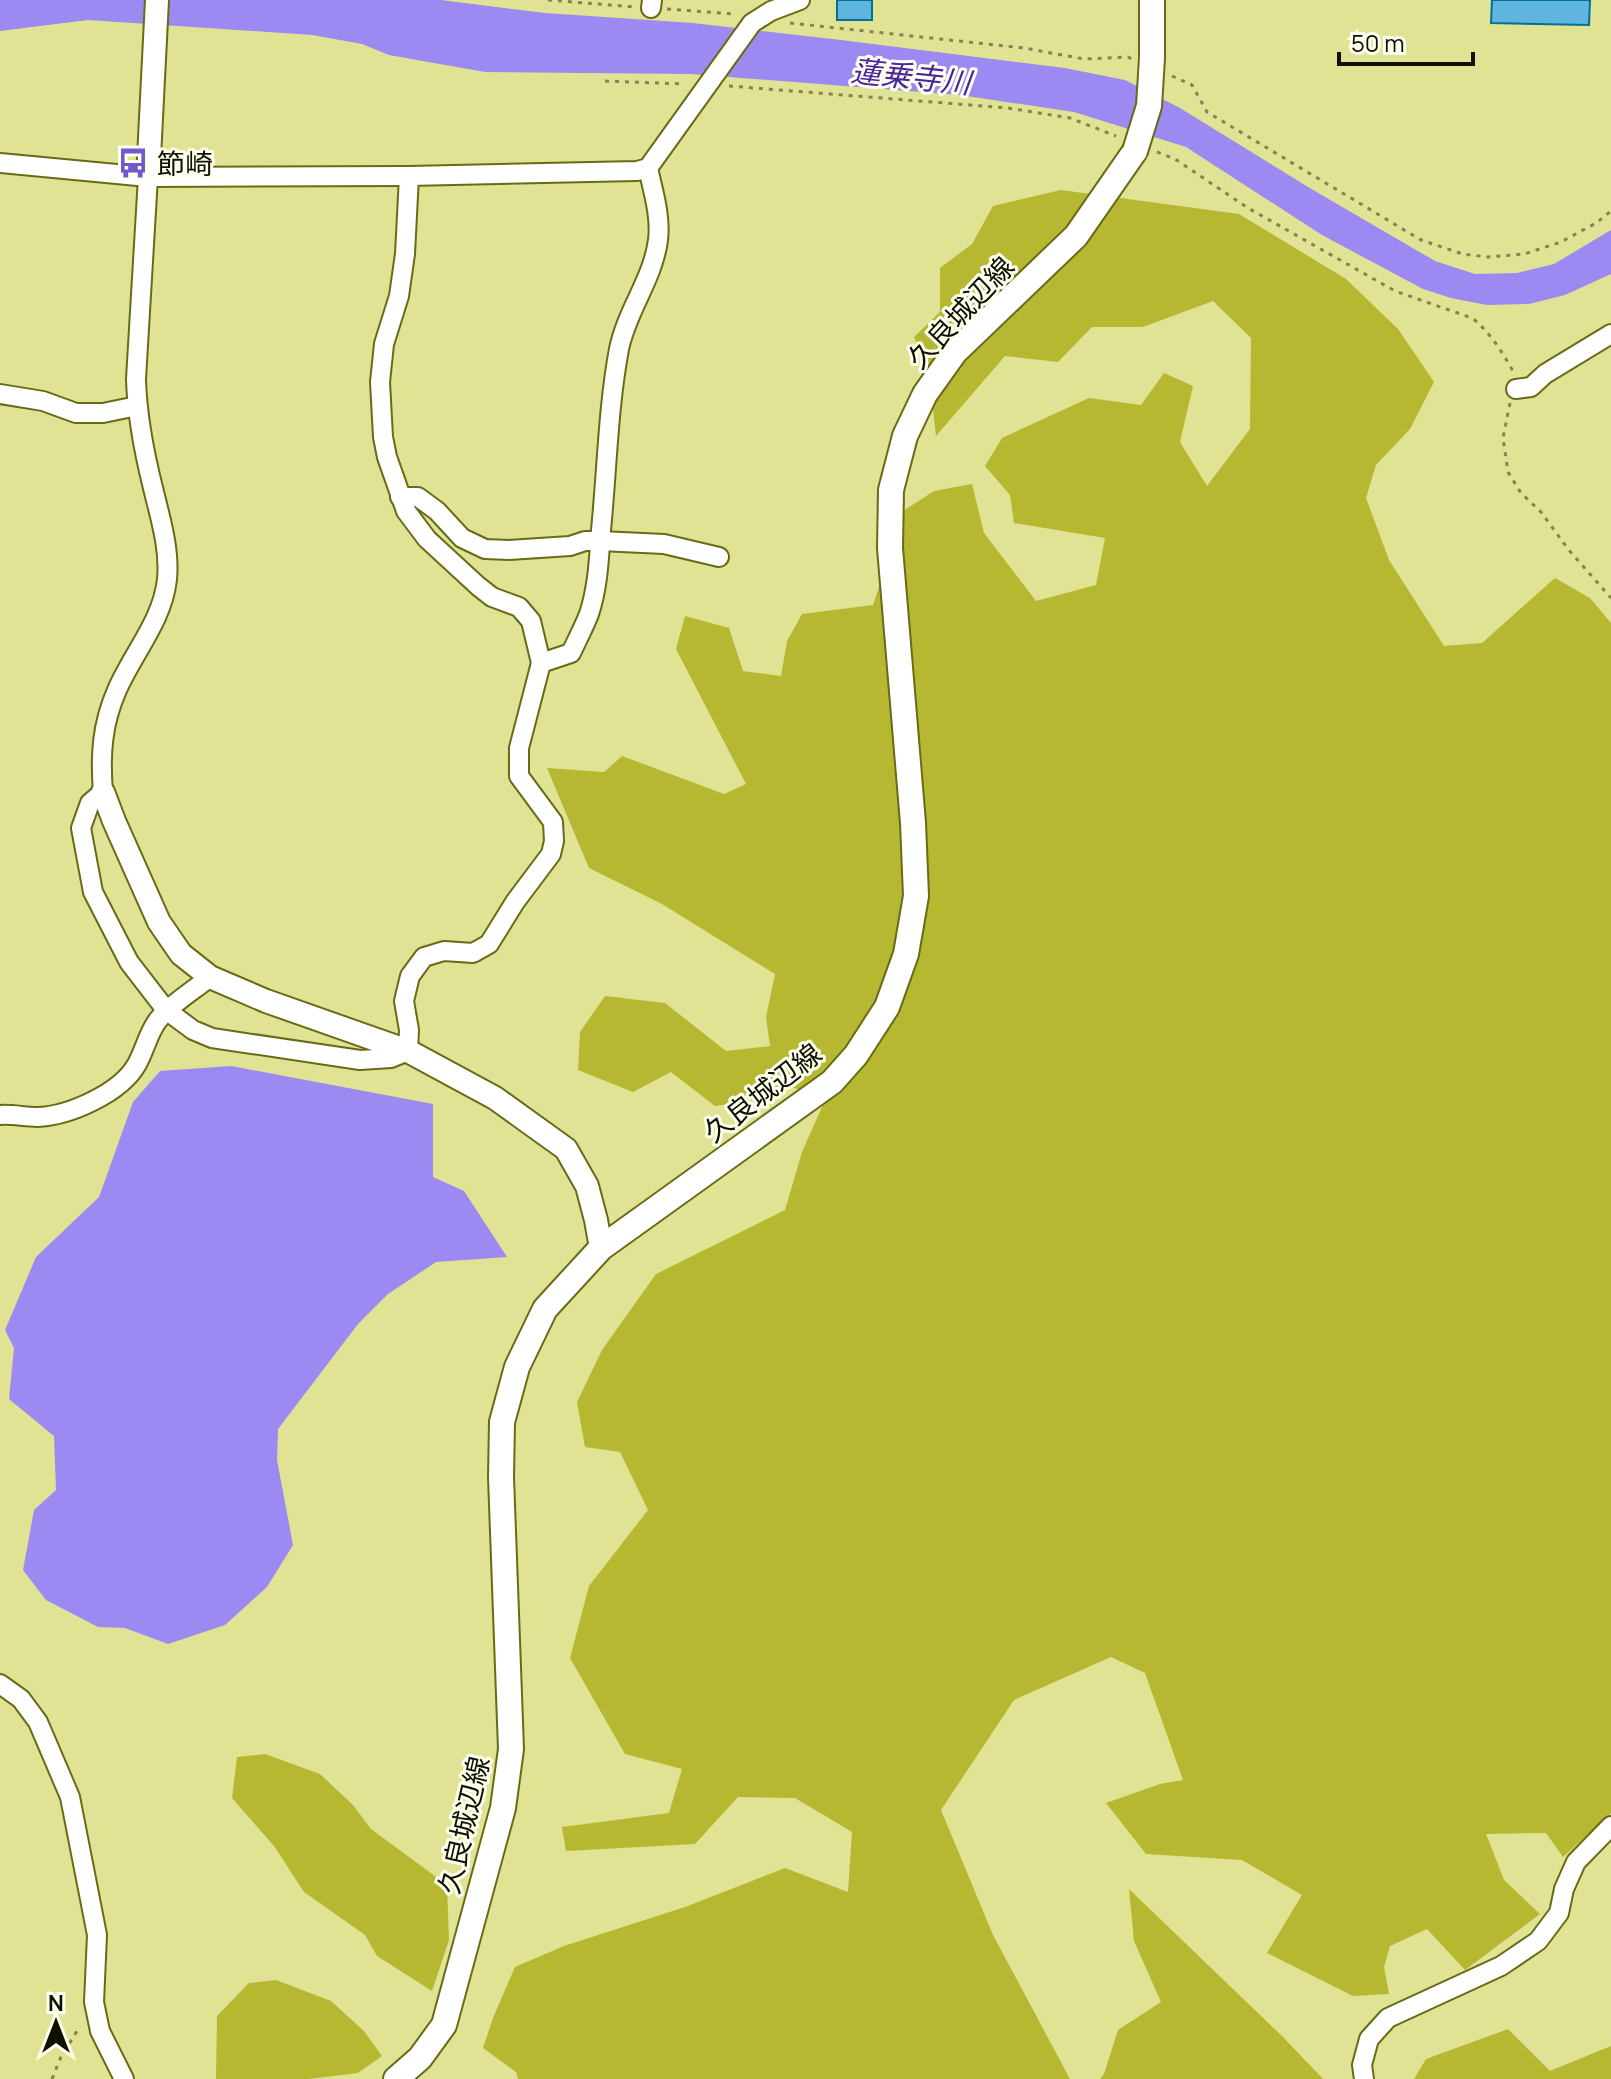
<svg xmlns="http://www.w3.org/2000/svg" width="1611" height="2079" viewBox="0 0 1611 2079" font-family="Manrope,'Noto Sans JP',sans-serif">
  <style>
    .green { fill: #b6b832 }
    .water { fill: #9c89f2 }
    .building { fill: #5fb5dd; stroke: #027095; stroke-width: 2 }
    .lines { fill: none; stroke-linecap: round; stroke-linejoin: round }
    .minor-casing { stroke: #696a16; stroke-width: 22 }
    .tertiary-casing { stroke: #696a16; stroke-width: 26 }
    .secondary-casing { stroke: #696a16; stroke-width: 28 }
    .path { stroke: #828451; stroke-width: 3; stroke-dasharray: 4 6; stroke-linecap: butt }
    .minor { stroke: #fff; stroke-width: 18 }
    .tertiary { stroke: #fff; stroke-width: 22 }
    .secondary { stroke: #fff; stroke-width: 24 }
    .secondary-bridge-casing { stroke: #696a16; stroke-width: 28; stroke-linecap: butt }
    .secondary-bridge { stroke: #fff; stroke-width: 24 }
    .labels { text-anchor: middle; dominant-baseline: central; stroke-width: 6; stroke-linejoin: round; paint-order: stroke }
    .poi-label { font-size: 28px; fill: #101000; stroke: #fdffef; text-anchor: start }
    .street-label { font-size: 28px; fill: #101000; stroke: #fdffef }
    .water-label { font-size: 30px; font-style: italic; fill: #4c249e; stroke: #fdffef }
  </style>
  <rect width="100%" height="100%" fill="#dfe393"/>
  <g class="green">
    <polygon points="1061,190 1239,214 1346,279 1398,329 1434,382 1410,429 1376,465 1366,498 1389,560 1444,646 1482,643 1555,578 1590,598 1611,623 1611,1813 1563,1857 1546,1833 1486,1834 1504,1880 1540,1914 1465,1970 1427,1929 1390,1946 1384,1967 1389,1994 1353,1996 1267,1953 1302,1895 1242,1860 1146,1854 1106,1803 1160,1784 1183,1780 1145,1673 1111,1657 1014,1700 941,1810 993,1935 1070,2079 518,2079 516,2072 483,2048 493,2018 515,1967 564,1946 685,1907 785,1868 848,1892 852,1832 795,1798 738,1797 695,1844 566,1851 562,1827 669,1813 682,1769 625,1754 570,1658 589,1586 648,1510 620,1452 585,1447 577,1402 602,1350 656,1274 785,1210 802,1152 826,1098 784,1085 745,1102 715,1106 671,1072 633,1092 578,1070 580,1032 605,996 665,1003 726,1051 770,1046 766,1017 775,974 662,904 589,868 547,768 604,772 622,756 724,794 746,784 676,649 685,616 729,628 743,671 781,676 787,641 802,614 873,605 884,572 880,526 934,491 972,484 984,533 1036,601 1096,585 1105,538 1014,523 1010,495 985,466 1002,438 1089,398 1141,405 1164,373 1193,386 1180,442 1207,486 1250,429 1251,338 1213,301 1143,327 1092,327 1058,362 1005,356 936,436 929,375 914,337 940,312 940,268 972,244 993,206"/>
    <polygon points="265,1754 320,1774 353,1805 371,1829 447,1885 449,1940 432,1991 377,1956 365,1935 304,1892 274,1846 232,1798 237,1757"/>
    <polygon points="1129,1889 1283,2037 1323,2079 1100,2079 1104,2074 1118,2030 1161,2002 1134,1941"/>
    <polygon points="276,1980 331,2001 364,2031 382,2056 358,2073 309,2079 216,2079 217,2016 249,1983"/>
    <polygon points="1508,2029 1550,2071 1611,2046 1611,2079 1414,2079 1426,2059"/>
  </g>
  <g class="water">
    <polygon points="0,0 441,0 545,13 693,23 841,40 1065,68 1125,80 1180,108 1308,187 1435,261 1475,274 1517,273 1554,264 1611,230 1611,274 1565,295 1529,304 1487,305 1451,298 1423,289 1322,235 1186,147 1074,112 960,95 690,74 485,72 389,55 362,44 312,35 88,20 0,31"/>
    <polygon points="231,1066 433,1104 433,1177 464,1191 507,1257 436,1262 388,1294 358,1324 278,1429 277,1460 293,1545 267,1587 225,1625 168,1644 125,1628 98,1627 46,1600 23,1570 34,1510 56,1490 54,1436 9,1399 14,1348 5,1330 36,1257 99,1197 133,1102 160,1071"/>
  </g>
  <g class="building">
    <rect x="837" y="0" width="35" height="20"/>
    <polygon points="1492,0 1590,0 1589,25 1491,23"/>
  </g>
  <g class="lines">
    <g class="minor-casing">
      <g id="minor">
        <polyline points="651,8 652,0"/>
        <polyline points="0,163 148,177 409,176 637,171 648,168 752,23 771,11 800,0"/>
        <path d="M148,177L136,379C137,416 144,452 153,488C160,517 170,549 167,579C163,620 133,653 117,690C102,724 100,755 103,792L90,803L81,828L93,892L129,962L166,1010L193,1030L212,1038L360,1060L391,1058L408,1051L409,1030L404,1001L410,976L424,957L444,951L473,953L489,944L515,902L551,854L554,841L553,822L519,776V748L541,663L531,621L519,607L492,597L478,586L427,539L406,511L387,457L383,437L380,382L384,344L399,296L405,254L409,176"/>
        <polyline points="1516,389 1531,387 1545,374 1611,334"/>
        <polyline points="0,394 43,401 76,413 103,413 137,406"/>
        <polyline points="400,497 418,497 437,511 462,538 485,549 509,550 570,546 585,541 600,541 664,544 719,557"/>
        <path d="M541,663L571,653C577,640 584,627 589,614C598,587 599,558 601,530C607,470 608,408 619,349C627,310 653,279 658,240C661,216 653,191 648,168"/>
        <path d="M0,1115C12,1114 25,1117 37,1117C69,1116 121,1093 137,1064C145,1050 148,1033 158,1020C172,1003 193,991 210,977"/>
        <polyline points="0,1684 21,1699 38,1722 70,1797 97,1935 94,2002 100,2031 124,2079"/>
        <polyline points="1364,2079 1362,2065 1369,2039 1388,2018 1501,1966 1538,1941 1559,1913 1564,1889 1576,1862 1611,1826"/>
      </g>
    </g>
    <g class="tertiary-casing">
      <g id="tertiary">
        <polyline points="148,177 157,0"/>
        <polyline points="103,792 114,821 159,922 181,954 210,977 266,1001 408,1051 495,1098 566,1149 587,1186 596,1220 601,1248"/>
      </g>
    </g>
    <g class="secondary-casing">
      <g id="secondary">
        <polyline points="1152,0 1152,58"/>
        <polyline points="396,2079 420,2058 444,2025 503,1808 511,1749 501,1477 502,1422 517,1367 545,1309 601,1248 832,1082 856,1055 887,1007 906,954 916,896 913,823 890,548 891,490 905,436 925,394 955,352 1076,236 1135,151"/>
      </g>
    </g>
    <g class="path">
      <polyline points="548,0 635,7"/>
      <polyline points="667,9 735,14"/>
      <polyline points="790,23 1024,48 1084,59 1128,57 1132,59"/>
      <polyline points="1172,76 1192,85 1207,112 1421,240 1463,254 1488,257 1524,254 1561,242 1596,223 1611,211"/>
      <polyline points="605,81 685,84"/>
      <polyline points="729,86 1008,108 1070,118 1116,136"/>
      <path d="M1157,152L1175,159L1248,208L1395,291L1472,318C1490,332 1503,353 1514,373"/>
      <polyline points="1510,403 1503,438 1508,472 1521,493 1541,512 1568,549 1611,598"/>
      <polyline points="52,2079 60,2059 80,2026"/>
    </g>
    <use href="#minor" class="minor"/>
    <use href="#tertiary" class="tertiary"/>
    <use href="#secondary" class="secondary"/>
    <g class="secondary-bridge-casing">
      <polyline id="secondary-bridge" points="1135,151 1149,106 1152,58"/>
    </g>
    <use href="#secondary-bridge" class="secondary-bridge"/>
  </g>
  <defs>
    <g id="bus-bare" transform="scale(2.4)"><path d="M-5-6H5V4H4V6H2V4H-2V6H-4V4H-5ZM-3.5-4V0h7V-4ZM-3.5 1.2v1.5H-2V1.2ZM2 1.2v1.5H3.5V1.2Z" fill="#7456cf" stroke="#fdffef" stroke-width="2.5" paint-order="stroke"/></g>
  </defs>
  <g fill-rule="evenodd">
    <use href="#bus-bare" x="133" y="163"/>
  </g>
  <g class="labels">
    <g class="poi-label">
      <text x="157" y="163">節崎</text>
    </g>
    <g class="street-label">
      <text transform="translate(960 312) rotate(-47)">久良城辺線</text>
      <text transform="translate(762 1092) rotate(-38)">久良城辺線</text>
      <text transform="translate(463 1825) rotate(-77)">久良城辺線</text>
    </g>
    <g class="water-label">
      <text transform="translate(911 76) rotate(6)">蓮乗寺川</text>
    </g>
  </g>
  <g transform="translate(56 2023)" stroke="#fdffef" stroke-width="6" paint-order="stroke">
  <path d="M0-6L14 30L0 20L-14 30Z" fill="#101000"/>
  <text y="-12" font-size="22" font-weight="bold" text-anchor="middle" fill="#101000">N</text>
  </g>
  <path d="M1339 52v12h134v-12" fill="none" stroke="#101000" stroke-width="4"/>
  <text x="1351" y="52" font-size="24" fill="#101000" stroke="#fdffef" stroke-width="6" paint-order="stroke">50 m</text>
</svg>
